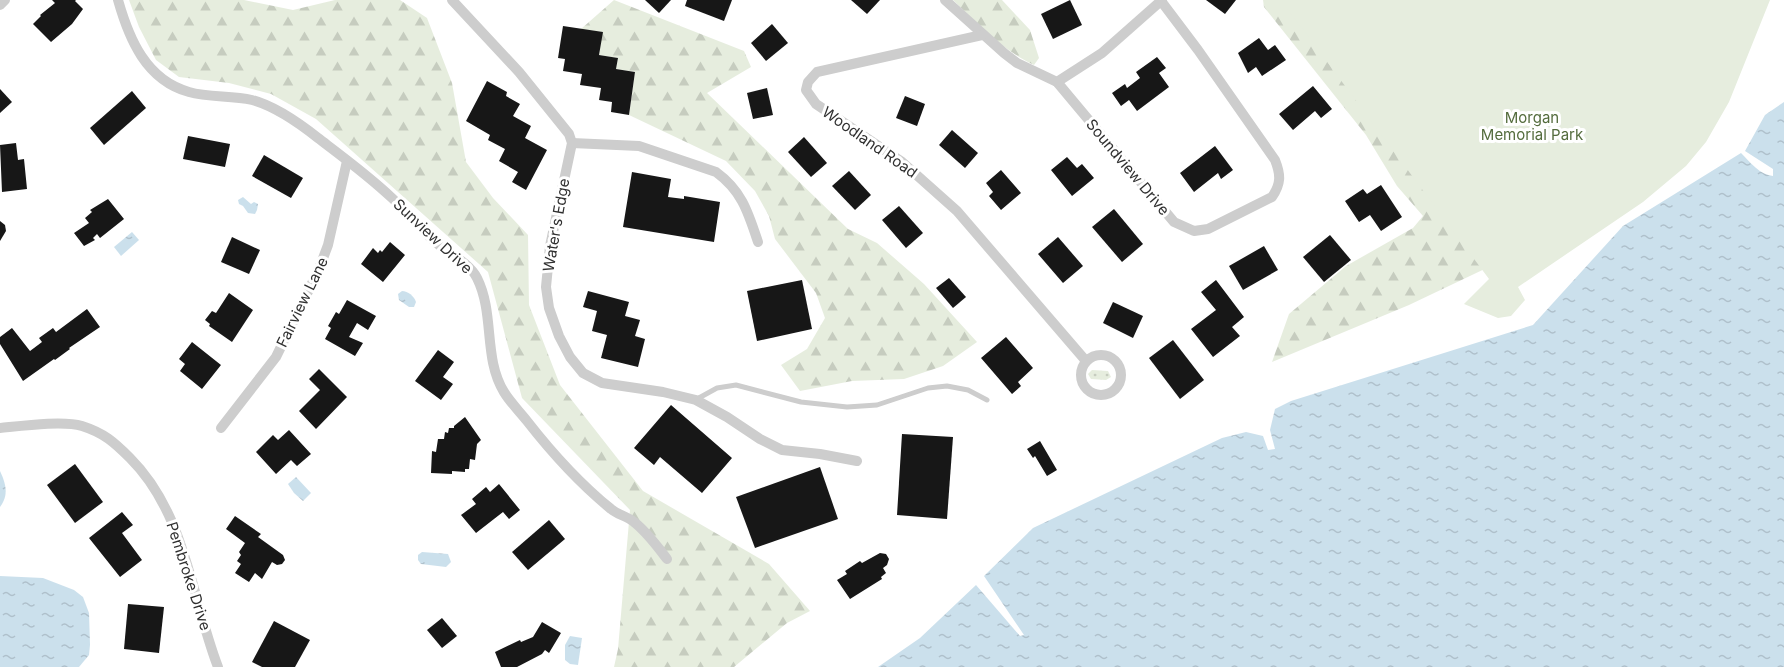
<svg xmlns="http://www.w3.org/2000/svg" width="1784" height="667" viewBox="0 0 1784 667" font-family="Inter,sans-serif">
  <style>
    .grass { fill: url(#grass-dots) }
    .forest { fill: url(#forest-firs) }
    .park { fill: #e6edde }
    .water { fill: url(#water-ripples) }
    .building { fill: #171717 }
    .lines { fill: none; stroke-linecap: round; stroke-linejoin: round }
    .service { stroke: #cdcdcd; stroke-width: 5 }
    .minor { stroke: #cdcdcd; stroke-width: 10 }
    .labels { text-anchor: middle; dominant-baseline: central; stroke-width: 6; stroke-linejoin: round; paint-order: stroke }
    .park-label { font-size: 15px; fill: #546c3d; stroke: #fff }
    .street-label { font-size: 15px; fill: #303030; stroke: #fff }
  </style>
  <defs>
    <pattern id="grass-dots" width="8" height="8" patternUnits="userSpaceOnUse" patternTransform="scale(1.5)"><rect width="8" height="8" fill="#e6edde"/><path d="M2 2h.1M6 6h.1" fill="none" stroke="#c6ccbf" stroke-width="1.8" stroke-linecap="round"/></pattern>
    <pattern id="forest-firs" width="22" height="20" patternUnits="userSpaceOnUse" patternTransform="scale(1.5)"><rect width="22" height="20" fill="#e6edde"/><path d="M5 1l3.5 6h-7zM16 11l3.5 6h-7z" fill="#c6ccbf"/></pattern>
    <pattern id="water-ripples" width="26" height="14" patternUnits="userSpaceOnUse" patternTransform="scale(1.5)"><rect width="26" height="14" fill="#cbe0ec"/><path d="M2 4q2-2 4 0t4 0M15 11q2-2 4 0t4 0" fill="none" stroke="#afc0cb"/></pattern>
  </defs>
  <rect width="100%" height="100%" fill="#fff"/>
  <polygon class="grass" points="1092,370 1108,371 1111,377 1106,380 1091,379 1088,374"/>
  <g class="forest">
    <polygon points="129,0 244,0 293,10 335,0 400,0 427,18 452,83 466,162 493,198 528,235 529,305 560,385 643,491 769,564 810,611 787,623 734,667 614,667 618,649 630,510 522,398 488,272 316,119 271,94 229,83 179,77 156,60 139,27"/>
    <polygon points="614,0 744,51 751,67 707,93 848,229 877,243 924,284 977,342 943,366 904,379 852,381 800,391 781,365 807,349 825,318 816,293 775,239 769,216 755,191 726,161 629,115 635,72 616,69 618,58 599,55 602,32 581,29"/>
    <path d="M953,0H1002L1030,30L1039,58L1034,65C1002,50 978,24 953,0Z"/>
    <polygon points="1263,0 1652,0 1535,245 1409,305 1272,362 1289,314 1346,266 1413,228 1423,216 1397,186 1366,135 1264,7"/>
  </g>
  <polygon class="park" points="1281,0 1770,0 1729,102 1706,142 1686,166 1643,202 1518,287 1525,300 1511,316 1498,318 1464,304 1489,279"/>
  <g class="water">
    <path d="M1784,102V667H878L920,638L976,585L1020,636L1024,635L984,576L1033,528L1222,438L1246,432L1263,436L1268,450L1275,449L1270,430L1275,409L1291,401L1533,325L1623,226L1741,153C1750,162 1760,175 1773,176V169L1745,151L1765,115Z"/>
    <polygon points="243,197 251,204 254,202 258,204 257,210 255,214 248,213 243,206 239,204 238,200"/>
    <polygon points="132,232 139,240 121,256 114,247"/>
    <path d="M402,291C408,291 414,296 416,302L414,307H409L399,300L398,294Z"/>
    <path d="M0,471C6,484 9,495 0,507Z"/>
    <polygon points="296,477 311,493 303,501 294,493 288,484"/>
    <polygon points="422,552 448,554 451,562 446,567 421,564 418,560 418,555"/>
    <polygon points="0,576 43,578 74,590 83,597 89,613 90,645 89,655 79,667 0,667"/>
    <polygon points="570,636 582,638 578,665 570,664 565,660 565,645"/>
  </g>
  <g class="building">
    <polygon points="52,0 76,0 75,1 83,9 72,24 51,42 33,24 41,16 40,15 55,3"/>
    <polygon points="645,0 671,0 659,13"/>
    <polygon points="687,0 732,0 724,21 685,6"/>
    <polygon points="851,0 880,0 867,14"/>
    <polygon points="1070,0 1082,25 1053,39 1041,14"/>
    <polygon points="1206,0 1236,0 1225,14"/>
    <polygon points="772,24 788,43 766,61 751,43"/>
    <polygon points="563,26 603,32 599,55 618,58 616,69 635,72 629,115 611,112 612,102 599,100 601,88 580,85 582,74 563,71 565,59 558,58"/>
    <polygon points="1259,38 1268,50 1275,45 1286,60 1262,76 1256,67 1248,73 1238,53"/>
    <polygon points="1157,57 1166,68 1159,73 1169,87 1137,111 1129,100 1121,106 1112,93 1125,84 1127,88 1140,78 1136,72"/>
    <polygon points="487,81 507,92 506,96 520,104 513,116 531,126 525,138 547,150 526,190 512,182 518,172 499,161 505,149 488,140 490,135 466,121"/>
    <polygon points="1313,86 1332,109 1321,118 1315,111 1293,130 1279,114"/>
    <polygon points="767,88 773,115 753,119 747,93"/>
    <polygon points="0,89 12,102 0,113"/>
    <polygon points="132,91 146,108 104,145 90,128"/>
    <polygon points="905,96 925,104 917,126 896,118"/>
    <polygon points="952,130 978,153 965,168 939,145"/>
    <polygon points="188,136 230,144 225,167 183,159"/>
    <polygon points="804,137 827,163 811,177 788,152"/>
    <polygon points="16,143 18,160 24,159 27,189 2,192 0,145"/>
    <polygon points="1215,146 1233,170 1221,179 1218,173 1194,192 1180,173"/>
    <polygon points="264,155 303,178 291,198 252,176"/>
    <polygon points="1067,157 1077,168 1082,164 1094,178 1072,196 1051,170"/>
    <polygon points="1001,170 1021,193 1001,210 989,196 993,192 986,183"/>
    <polygon points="849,171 871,195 855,210 832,186"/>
    <polygon points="632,172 671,179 668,197 684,199 684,196 720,202 714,242 623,227"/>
    <polygon points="1381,185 1402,217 1381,231 1370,215 1359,222 1345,201 1363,189 1367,194"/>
    <polygon points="108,199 124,219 100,238 97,234 93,238 95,240 84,246 74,233 89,223 85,218 92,212 90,210"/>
    <polygon points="899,206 923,233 906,248 882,220"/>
    <polygon points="1114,209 1143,244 1122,262 1092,227"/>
    <polygon points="0,221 5,225 6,231 0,241"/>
    <polygon points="1330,235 1351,260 1324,282 1303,257"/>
    <polygon points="232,237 260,250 249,274 221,262"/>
    <polygon points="1058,237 1083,266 1063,283 1038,254"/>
    <polygon points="390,242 405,255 383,282 361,264 373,248 378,253 380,250 382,252"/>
    <polygon points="1264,246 1278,270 1243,290 1229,266"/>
    <polygon points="949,278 966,297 953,308 936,288"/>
    <polygon points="802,280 812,329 757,341 747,291"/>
    <polygon points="1216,280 1244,317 1232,327 1240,336 1213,357 1191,329 1216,310 1201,292"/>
    <polygon points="588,291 629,302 625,316 640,320 635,336 645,339 638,367 601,358 607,335 592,331 597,311 583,307"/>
    <polygon points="229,293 253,310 232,342 209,326 210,324 205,320 212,311 216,313"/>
    <polygon points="347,300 376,316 368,330 357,323 349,337 363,343 355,356 325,339 331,328 328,326 336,312 339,314"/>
    <polygon points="1113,302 1143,316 1133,338 1103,323"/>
    <polygon points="87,309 100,327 69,348 70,349 55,360 54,359 23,381 0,344 0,337 12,328 30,351 42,342 39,338 53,328 56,332"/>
    <polygon points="1006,337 1033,368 1018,382 1021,386 1012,394 981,358"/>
    <polygon points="1173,340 1204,380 1180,399 1149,358"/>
    <polygon points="192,342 221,365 202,389 180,371 185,364 179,359"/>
    <polygon points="438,350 454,362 443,377 453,384 441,400 415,381"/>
    <polygon points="319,369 347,397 316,429 299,411 320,390 309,379"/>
    <polygon points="671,405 732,458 702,493 660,457 654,465 634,448"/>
    <polygon points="465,417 481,440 477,444 475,460 470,459 469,469 465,469 465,472 452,471 452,474 431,473 432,451 436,452 438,439 444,439 445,432 448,433 449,428 454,428 454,426"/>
    <polygon points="289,430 311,454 297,466 291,460 276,474 256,452 273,435 278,440"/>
    <polygon points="902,434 953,437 947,519 897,515"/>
    <polygon points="1040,441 1057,470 1047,476 1035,456 1033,458 1027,449"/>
    <polygon points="75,464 103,502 75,523 47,485"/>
    <polygon points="820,467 838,519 755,548 736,497"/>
    <polygon points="499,484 520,510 509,519 503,512 476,533 461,515 476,504 472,499 486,487 490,492"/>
    <polygon points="122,512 133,525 122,533 142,560 120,577 89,538"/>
    <polygon points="235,516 261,534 258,537 283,555 285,560 282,564 277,565 272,562 262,579 255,573 249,582 235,573 241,564 237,561 241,555 239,552 245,543 226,529"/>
    <polygon points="549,520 565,539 528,570 512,552"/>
    <polygon points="880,553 886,554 889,559 887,565 883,568 886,573 881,577 882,579 850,599 837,580 847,574 845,571 860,561 862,563"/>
    <polygon points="128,604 164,607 159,653 124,649"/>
    <polygon points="442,618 457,636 442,648 427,630"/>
    <polygon points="274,621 310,640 295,667 262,667 252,662"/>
    <polygon points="542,622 561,633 549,653 545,650 542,654 517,667 501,667 495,652 520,640 521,642 533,637"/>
  </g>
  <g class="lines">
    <polyline class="service" points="697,399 717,388 736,385 801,402 847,407 877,405 928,388 947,386 968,390 987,400"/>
    <g class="minor">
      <path d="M118,0C129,39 146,80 189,92C209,98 231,95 252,100C275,106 299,123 318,138C343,157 369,176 392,198C406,211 419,227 433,240C446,252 469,262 477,278C495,314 483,358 504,392C510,402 519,411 527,421C552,453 579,483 611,509C618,515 627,516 634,522C647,532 657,546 667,559"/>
      <polyline points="452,0 519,72 569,134 572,143 550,246 546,287 549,308 559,336 570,357 583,373 602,383 663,392 696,400 727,417 760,439 782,450 820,454 857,461"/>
      <path d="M945,0L1004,53L1017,63L1057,82L1174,222L1194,231L1208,229L1272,197C1281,184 1281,175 1275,160L1198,50L1161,1"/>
      <polyline points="0,5 5,0"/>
      <polyline points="982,35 817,72 808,82 806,90 816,104 902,162 957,211 1086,361"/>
      <polyline points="1057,82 1102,53 1162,0"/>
      <path d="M572,143L639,146L716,172C742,191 748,212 758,242"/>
      <circle cx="1101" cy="375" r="20"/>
      <path d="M0,428C20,426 63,420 82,426C104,433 114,442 130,458C186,514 191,597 218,667"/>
      <polyline points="221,428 276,357 319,269 328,245 347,161"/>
    </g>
  </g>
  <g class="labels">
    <g class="park-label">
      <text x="1532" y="117">Morgan<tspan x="1532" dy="17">Memorial Park</tspan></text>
    </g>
    <g class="street-label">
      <text transform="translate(870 142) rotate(35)">Woodland Road</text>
      <text transform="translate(1128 167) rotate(50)">Soundview Drive</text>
      <text transform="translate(556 225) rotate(-80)">Water's Edge</text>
      <text transform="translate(433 236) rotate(43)">Sunview Drive</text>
      <text transform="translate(302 302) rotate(-64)">Fairview Lane</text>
      <text transform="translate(189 576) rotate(72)">Pembroke Drive</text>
    </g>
  </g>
</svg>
